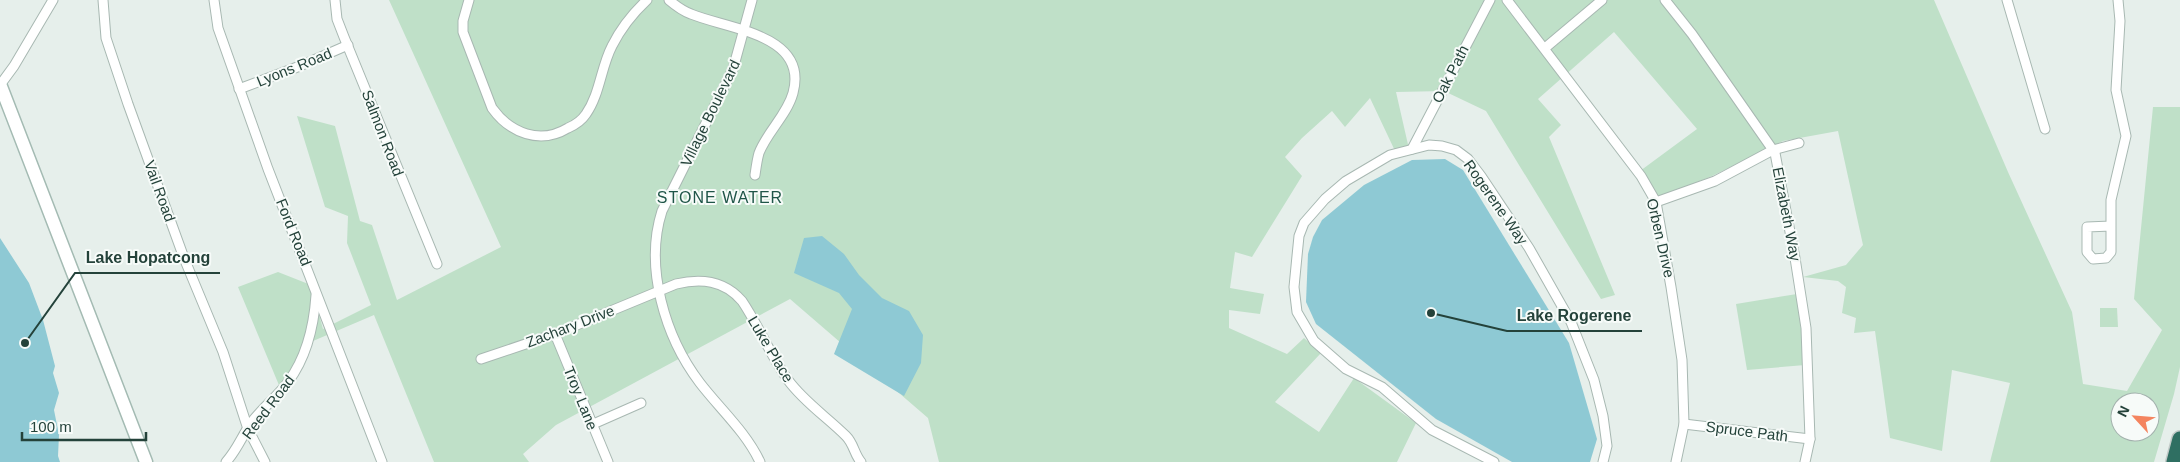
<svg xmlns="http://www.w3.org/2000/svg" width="2180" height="462" viewBox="0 0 2180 462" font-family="Helvetica,sans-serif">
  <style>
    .green { fill: #bfe0c8; fill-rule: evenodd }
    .water { fill: #8ec9d4 }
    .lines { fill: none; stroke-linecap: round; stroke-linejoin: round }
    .minor-casing { stroke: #a8b8b2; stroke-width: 11 }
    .secondary-casing { stroke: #a4bbb3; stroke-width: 15 }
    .motorway-casing { stroke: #c2cac8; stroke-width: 18 }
    .minor { stroke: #fff; stroke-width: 9 }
    .secondary { stroke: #fff; stroke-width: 12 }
    .motorway { stroke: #2f6f62; stroke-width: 15 }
    .labels { text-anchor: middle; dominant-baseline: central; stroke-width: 4; stroke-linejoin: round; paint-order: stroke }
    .street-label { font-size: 15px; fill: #24423a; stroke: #f7fbf9 }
    .neighbourhood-label { font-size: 16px; letter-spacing: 1px; fill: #1f5548; stroke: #f7fbf9 }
    .leader { fill: none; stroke: #24423a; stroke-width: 2 }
    .callout-dot { fill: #24423a; stroke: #f7fbf9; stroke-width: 2 }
    .callout-label { font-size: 16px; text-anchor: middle; font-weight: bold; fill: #24423a; stroke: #f7fbf9; stroke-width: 4; stroke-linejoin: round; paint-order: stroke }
  </style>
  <rect width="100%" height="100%" fill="#e6efeb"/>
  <g class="green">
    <path d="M389,0H1934L2008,172L2072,312L2083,384L2127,391L2162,330L2134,299L2153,107H2180V367L2174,394L2154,462H1990L2010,383L1952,370L1942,451L1890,438L1875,331L1854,333L1856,318L1842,313L1846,287L1838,281L1803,277L1846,265L1863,245L1838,131L1783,141L1712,176L1659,198L1640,171L1697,129L1614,32L1538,99L1561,125L1549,137L1615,295L1601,299L1486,111L1444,91L1396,92L1409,149L1396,153L1370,98L1345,127L1332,111L1302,138L1285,157L1302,176L1252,257L1235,252L1230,288L1264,294L1260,314L1229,310V328L1287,354L1304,338L1321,353L1275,402L1319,432L1354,378L1416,423L1397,462H939L928,418L790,299L556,425L523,454L529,462H434L374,315L306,344L281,390L238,287L278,272L311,285L323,329L371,305L347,243L348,216L325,207L297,116L335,126L360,221L372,225L397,300L501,247ZM2120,402H2150V432H2120Z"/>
    <polygon points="1797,294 1805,365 1747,370 1736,304"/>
    <polygon points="2100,308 2117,308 2118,327 2100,327"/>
  </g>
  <g class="water">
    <polygon points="1445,159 1463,170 1569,343 1597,439 1590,462 1512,462 1436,419 1316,324 1306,302 1308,254 1313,237 1322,220 1364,185 1412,160"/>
    <polygon points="822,236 844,254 859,275 882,298 909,311 923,335 921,363 904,396 834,354 852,309 839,293 794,273 804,238"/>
    <polygon points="0,238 29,283 43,320 55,366 53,373 59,393 54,410 59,435 58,456 60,462 0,462"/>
  </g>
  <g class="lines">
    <g class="minor-casing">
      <g id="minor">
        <polyline points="103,0 106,38 128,104 184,258 223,352 248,429 265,462"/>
        <polyline points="214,0 218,28 268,169 382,462"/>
        <polyline points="335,0 337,19 344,37 437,264"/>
        <path d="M469,0L463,21V32L492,108C510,133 540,145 568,128C575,125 582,120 586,114C600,94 601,67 612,46C621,28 632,14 647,0"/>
        <path d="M669,0C676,6 683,11 691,14C727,29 809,34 793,93C787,115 767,132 759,153C757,160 756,168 755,175"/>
        <path d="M752,0L733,69L662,211C644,267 665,337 700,383C720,409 746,432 760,462"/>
        <polyline points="1507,0 1641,176 1656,202 1671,287 1682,360 1684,424 1676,462"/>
        <polyline points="1665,0 1692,34 1775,153 1795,258 1806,328 1810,439 1805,462"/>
        <polyline points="2007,0 2045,129"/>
        <polyline points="1545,48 1602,0"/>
        <polyline points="0,85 14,66 53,0"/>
        <polyline points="239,89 300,66 348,45"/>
        <polyline points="1412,149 1490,0"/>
        <polyline points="1656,202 1715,181 1773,150 1799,143"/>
        <polyline points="2111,226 2087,227 2087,252 2093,259 2106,258 2111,252 2111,200 2126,136 2116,90 2120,21 2118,0"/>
        <polyline points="555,334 608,462"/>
        <path d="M481,359L555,334L676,284C701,278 724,280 742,301C759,326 770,355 788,380C804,402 827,417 846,436C854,444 854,454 861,462"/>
        <polyline points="1684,424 1810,439"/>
        <polyline points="591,425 641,403"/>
        <path d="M226,462C237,450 242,436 251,423C262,408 277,397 288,382C306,358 314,325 316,295"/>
        <polyline points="1494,462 1432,430 1382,387 1346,369 1314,341 1297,312 1294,287 1297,256 1299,236 1304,223 1325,199 1346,181 1390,155 1429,145 1442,146 1456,150 1468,159 1481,176 1529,248 1571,322 1594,380 1603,416 1607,446 1603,462"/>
      </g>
    </g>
    <g class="secondary-casing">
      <polyline id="secondary" points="0,84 146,462"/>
    </g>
    <g class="motorway-casing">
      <polyline id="motorway" points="2174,462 2180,439"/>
    </g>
    <use href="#minor" class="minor"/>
    <use href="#secondary" class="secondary"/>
    <use href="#motorway" class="motorway"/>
  </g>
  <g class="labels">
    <g class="street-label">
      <text transform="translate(294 67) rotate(-22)">Lyons Road</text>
      <text transform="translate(1450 74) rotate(-63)">Oak Path</text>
      <text transform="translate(710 113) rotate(-64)">Village Boulevard</text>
      <text transform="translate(383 133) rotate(69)">Salmon Road</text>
      <text transform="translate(160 191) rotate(70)">Vail Road</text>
      <text transform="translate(1496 202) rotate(55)">Rogerene Way</text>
      <text transform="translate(1787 214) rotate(79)">Elizabeth Way</text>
      <text transform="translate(294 232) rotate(68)">Ford Road</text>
      <text transform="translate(1661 238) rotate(77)">Orben Drive</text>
      <text transform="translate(570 326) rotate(-21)">Zachary Drive</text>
      <text transform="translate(771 349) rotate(59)">Luke Place</text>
      <text transform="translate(581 398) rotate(68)">Troy Lane</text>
      <text transform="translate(268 407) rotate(-53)">Reed Road</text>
      <text transform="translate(1747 431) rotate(7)">Spruce Path</text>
    </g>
    <g class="neighbourhood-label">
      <text x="720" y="197">STONE WATER</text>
    </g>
  </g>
  <path class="leader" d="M25 343L75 273H220M1431 313L1507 331H1642"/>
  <g class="callout-dot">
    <circle cx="25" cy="343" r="5"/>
    <circle cx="1431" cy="313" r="5"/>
  </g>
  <g class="callout-label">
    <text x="148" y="263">Lake Hopatcong</text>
    <text x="1574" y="321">Lake Rogerene</text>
  </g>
  <g transform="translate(2135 417) rotate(296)"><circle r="24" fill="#f7fbf9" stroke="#a3b1ad"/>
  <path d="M0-4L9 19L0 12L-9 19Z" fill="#f4845f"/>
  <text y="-8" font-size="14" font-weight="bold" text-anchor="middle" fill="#24423a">N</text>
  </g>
  <path d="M22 432v8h124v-8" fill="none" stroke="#24423a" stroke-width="2.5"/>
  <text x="30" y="432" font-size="15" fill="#24423a" stroke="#f7fbf9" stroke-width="4" paint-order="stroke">100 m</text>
</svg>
